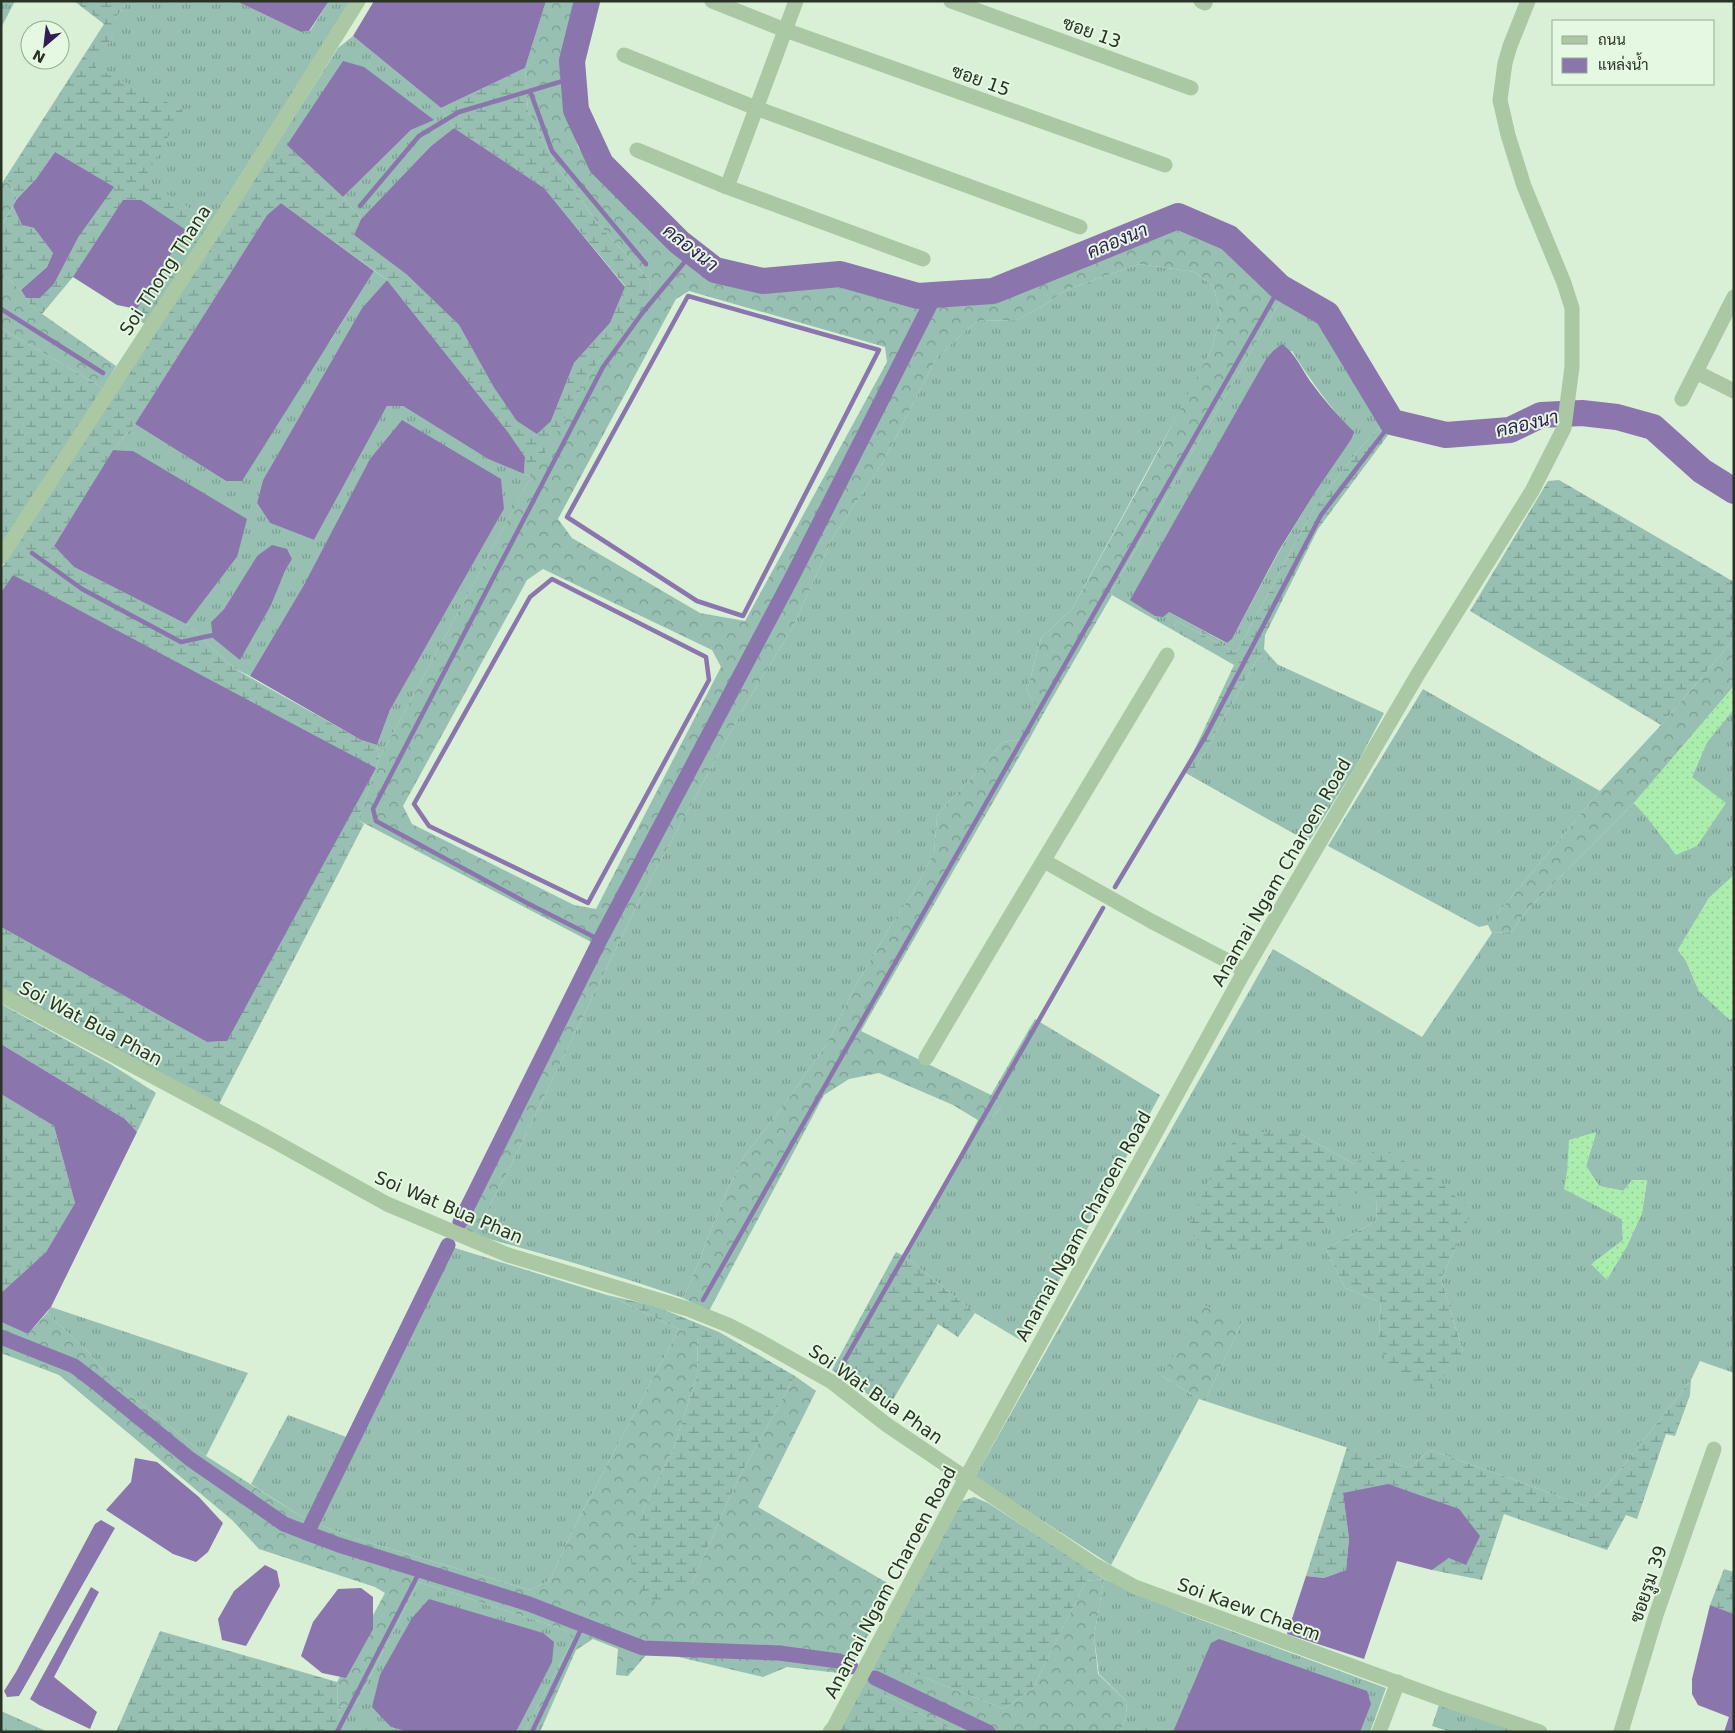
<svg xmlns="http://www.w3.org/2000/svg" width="1735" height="1733" viewBox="0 0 1735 1733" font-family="'DejaVu Sans',Sarabun,sans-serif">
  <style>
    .grass { fill: url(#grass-tufts); fill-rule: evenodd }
    .forest { fill: url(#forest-crowns); fill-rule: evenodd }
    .wetland { fill: url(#wetland-marsh) }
    .sand { fill: url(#sand-dots) }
    .water { fill: #8b75ad }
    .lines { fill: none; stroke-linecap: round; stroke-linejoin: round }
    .stream { stroke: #8b75ad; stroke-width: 4.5 }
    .canal { stroke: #8b75ad; stroke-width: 15 }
    .river { stroke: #8b75ad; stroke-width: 26 }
    .minor { stroke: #aac8a3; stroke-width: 15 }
    .labels { text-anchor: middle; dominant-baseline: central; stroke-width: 4; stroke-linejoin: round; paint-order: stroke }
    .street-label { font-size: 18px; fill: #293325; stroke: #e4f8e2 }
    .water-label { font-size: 19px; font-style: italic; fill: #331b54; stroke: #e4f8e2 }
  </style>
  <defs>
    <pattern id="grass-tufts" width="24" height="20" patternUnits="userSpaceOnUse" patternTransform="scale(1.25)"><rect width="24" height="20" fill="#97bfb2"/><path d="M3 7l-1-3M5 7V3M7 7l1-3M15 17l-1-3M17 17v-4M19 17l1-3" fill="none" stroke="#7b9c91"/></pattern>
    <pattern id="forest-crowns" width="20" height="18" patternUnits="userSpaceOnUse" patternTransform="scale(1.25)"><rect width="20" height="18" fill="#97bfb2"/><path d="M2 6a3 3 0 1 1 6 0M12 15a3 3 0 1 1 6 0" fill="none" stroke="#7b9c91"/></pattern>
    <pattern id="wetland-marsh" width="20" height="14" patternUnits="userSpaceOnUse" patternTransform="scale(1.25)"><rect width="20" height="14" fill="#97bfb2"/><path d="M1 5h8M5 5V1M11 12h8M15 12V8" fill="none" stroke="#7b9c91"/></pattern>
    <pattern id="sand-dots" width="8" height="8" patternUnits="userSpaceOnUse" patternTransform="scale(1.25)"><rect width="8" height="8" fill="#abedac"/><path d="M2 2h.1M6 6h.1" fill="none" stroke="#93cc94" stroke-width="1.8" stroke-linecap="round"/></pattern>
  </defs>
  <rect width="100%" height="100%" fill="#d9f0d6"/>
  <g class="grass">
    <polygon points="1,1 15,1 1,28"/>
    <polygon points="128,1 236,1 301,32 310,31 329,1 350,1 211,222 143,179 95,68 115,30 115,19"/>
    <polygon points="353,36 441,108 454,128 431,146 361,219 343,197 411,130 433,120 272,167 269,156 338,48"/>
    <path d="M1139,264L1195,272L1213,286L1221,317L1211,350L1185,401L1072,609L1041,638L1027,691L1042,716L1030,738L1003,742L976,773L951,799L937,816L934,853L913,893L892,923L855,987L826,1045L787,1101L745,1155L724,1197L691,1281L683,1298C614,1274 545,1254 474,1235L510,1167L641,897L743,709L793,627L833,537L883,462L937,357L977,321L1017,320L1041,307L1066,290Z"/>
    <path d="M374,271L387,280L362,308L263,480L257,503L270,523L314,540L387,406H403L488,459L531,477L379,759L377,745L390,710L504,509L305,583L250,676L235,669L186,624L237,557L133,451L113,450L135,424L226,481L331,340ZM257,556L292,559L284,573L211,622L224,609Z"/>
    <path d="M1283,297L1299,303L1320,322L1383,423L1356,453L1313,510L1238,650L1233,651L1177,621L1171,629L1112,595L1111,592ZM1292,351C1310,380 1330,407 1353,432L1351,440L1316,491L1278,553L1232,639L1226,643L1169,612L1251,387L1266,359Z"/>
    <polygon points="1259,656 1384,713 1357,764 1310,840 1307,841 1191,776"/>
    <polygon points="1423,689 1600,791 1488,925 1479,927 1328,846"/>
    <path d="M1734,709V875L1709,898L1678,950L1686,961L1699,991L1730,1020L1734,1016V1373L1700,1361L1691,1380L1608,1485L1585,1506L1498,1474L1430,1450L1409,1468L1205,1401L1242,1322L1162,1376L1199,1399L1111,1565L975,1477L1273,949L1422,1037L1492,933L1511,932L1527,910L1634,803L1645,815L1692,777L1707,742ZM1596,1133L1586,1166L1599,1186L1624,1191L1647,1180L1642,1213L1626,1248L1623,1240L1622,1219L1565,1189L1567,1172ZM1300,1134L1354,1164L1459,1240L1441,1279L1463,1352L1379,1335L1381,1302L1345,1288L1326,1249L1376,1221L1377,1201L1348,1190Z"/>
    <polygon points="1035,1019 1160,1095 1025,1343 975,1313 906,1257 978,1120 987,1124 1001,1107 1005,1098 991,1095"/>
    <polygon points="452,1247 607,1295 679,1329 578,1520 549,1581 530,1590 357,1539 307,1520 251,1484 288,1415 357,1441"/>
    <polygon points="51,1307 248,1373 206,1456 109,1378 91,1355 47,1313"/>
    <polygon points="1104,1579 1183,1613 1386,1688 1370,1732 1120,1732 1127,1714 1126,1701 1099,1674 1094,1637"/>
    <polygon points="419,1582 565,1630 573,1639 524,1732 516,1732 551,1662 391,1727 408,1732 342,1732 338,1707 356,1704"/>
    <polygon points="1439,1705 1522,1732 1451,1732 1432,1726"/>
    <polygon points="1,1711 48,1732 1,1732"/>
  </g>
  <g class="forest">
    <path d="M546,1H577L561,62L568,110L578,147L600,178L676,254L696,264L716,278L773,287L828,282L854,283L914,302L963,301L990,298L1150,236L1176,224L1218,239L1283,297L1111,592L1112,595L1042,716L1027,691L1041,638L1072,609L1148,471L1211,350L1221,317L1213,286L1195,272L1139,264L1066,290L1041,307L1017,320L977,321L937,357L883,462L833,537L793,627L743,709L641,897L510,1167L474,1235L454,1224L455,1215L595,944L358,820L379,759L540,460L591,372L648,295L651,282L599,225L554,162L528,111L525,68ZM689,291L885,347L887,362L745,621L700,613L572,538L558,519L676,299ZM543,569L712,650L721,667L596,909L574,905L412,824L403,806L527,580Z"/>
    <polygon points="6,177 17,199 1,226 1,185"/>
    <polygon points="1,272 21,290 31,306 116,366 103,388 1,328"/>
    <polygon points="1734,639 1734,686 1634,803 1527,910 1511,932 1492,933 1488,925 1600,791 1661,725"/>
    <polygon points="1030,738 861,1031 991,1095 1006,1098 1001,1107 986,1125 953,1105 879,1073 849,1079 824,1095 709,1311 683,1298 691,1281 724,1197 745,1155 787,1101 826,1045 855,987 892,923 913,893 934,853 937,816 951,799 976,773 1003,742"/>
    <polygon points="1202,1304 1242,1322 1205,1401 1199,1399 1162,1376"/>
    <polygon points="47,1313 91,1355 109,1378 206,1456 307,1520 357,1539 530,1590 549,1581 578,1520 679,1329 698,1335 697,1376 674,1447 642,1513 692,1583 737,1481 795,1376 816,1391 758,1507 894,1587 847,1674 787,1667 763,1677 670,1655 647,1654 628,1676 616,1675 618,1649 593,1639 576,1650 540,1732 524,1732 573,1639 565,1630 419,1582 356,1704 338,1707 337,1682 385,1593 375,1587 259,1549 232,1520 59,1375 1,1353 1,1322 28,1334"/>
    <polygon points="1104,1579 1094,1637 1098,1674 1126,1701 1127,1714 1120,1732 956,1732 884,1695 879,1670 905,1670 1004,1709 1033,1688 1086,1581"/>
  </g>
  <g class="wetland">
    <polygon points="74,1 128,1 115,19 115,30 96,68 183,110 144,179 211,222 145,324 132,316 166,263 185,229 73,277 42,314 31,306 26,298 40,298 54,284 79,236 55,152 36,179 17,199 6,177 104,24"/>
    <polygon points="525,68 528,111 554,162 599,225 651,282 648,296 591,372 531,477 524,474 525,457 508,432 387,280 281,203 267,215 135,424 113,450 54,546 74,567 186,624 235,669 361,740 377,745 379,759 358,820 364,824 219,1104 1,990 1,927 207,1042 227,1041 13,575 1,592 1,569 269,156 272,166 287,145 343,197 361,219 354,235 406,274 459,325 493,386 551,421 574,363 610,323 625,286 544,188 454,128 441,108"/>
    <polygon points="13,206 22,225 34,228 53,253 47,267 21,290 1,272 1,226"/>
    <polygon points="1,328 103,388 1,547"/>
    <polygon points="1383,423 1391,431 1318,529 1265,635 1264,649 1278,665 1259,656 1191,776 1184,772 1234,665 1171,629 1177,621 1233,651 1238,650 1313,510 1356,453"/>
    <polygon points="1559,480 1734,582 1734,639 1661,725 1470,611 1548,481"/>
    <polygon points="1,1004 112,1065 156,1093 137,1132 125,1119 1,1044"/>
    <polygon points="1,1094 54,1126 75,1203 46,1252 1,1293"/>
    <polygon points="1241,1131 1300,1134 1354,1164 1381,1147 1443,1185 1472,1212 1441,1279 1463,1352 1433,1389 1404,1381 1386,1367 1379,1335 1381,1302 1345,1288 1326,1249 1376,1221 1377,1201 1348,1191 1329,1224 1274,1253 1210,1252 1187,1229 1215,1167"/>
    <polygon points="896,1252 906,1257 975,1313 958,1337 938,1324 888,1408 832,1370"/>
    <polygon points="607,1295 655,1306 719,1332 795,1376 737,1481 692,1583 660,1606 633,1582 631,1557 642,1513 674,1447 697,1376 698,1336 679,1329"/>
    <polygon points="1691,1380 1690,1395 1675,1436 1666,1434 1637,1519 1626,1515 1607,1550 1504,1514 1482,1580 1432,1570 1449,1558 1343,1493 1349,1539 1346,1570 1324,1578 1306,1576 1347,1447 1409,1468 1430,1450 1498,1474 1585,1506 1608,1485"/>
    <polygon points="974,1497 988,1503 1104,1579 1086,1581 1033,1688 1004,1709 905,1670 880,1670 884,1695 956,1732 839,1732 962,1501"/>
    <polygon points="1724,1569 1734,1572 1734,1614 1710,1605"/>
    <polygon points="160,1631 337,1682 338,1707 342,1732 116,1732"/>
  </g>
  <g class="sand">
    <polygon points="1734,686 1734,709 1707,742 1692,777 1726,803 1697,846 1676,855 1645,815 1634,803"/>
    <polygon points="1734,875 1734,1016 1730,1020 1699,991 1686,961 1678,950 1709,898"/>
    <polygon points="1596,1132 1586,1166 1599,1186 1623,1191 1632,1180 1647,1180 1642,1213 1626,1248 1607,1280 1591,1264 1623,1240 1622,1219 1564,1189 1567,1172 1569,1140"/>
  </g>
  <g class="water">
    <polygon points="236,1 329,1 309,31 301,32"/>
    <polygon points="374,1 546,1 525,68 441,108 353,36"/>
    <polygon points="343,61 364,67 434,120 411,130 343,197 287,145"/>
    <polygon points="454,128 544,188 625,287 610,323 574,363 551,421 537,434 517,421 493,386 459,325 406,274 354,235 361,219 431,146"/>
    <polygon points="55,152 114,187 79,236 54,284 40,298 26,298 21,290 47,267 53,253 34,228 22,225 13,206 17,199 36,179"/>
    <polygon points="123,200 141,200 186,230 137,309 117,305 73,277"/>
    <polygon points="281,203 374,271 242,481 226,481 135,424 267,215"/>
    <polygon points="387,280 508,432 525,457 524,474 488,459 403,406 387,406 314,540 270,523 257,503 263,480 362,308"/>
    <path d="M1282,344C1296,354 1301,368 1310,381C1323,399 1338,416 1354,432L1351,440L1316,491L1278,552L1232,639L1227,643L1169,612L1163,617L1155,616L1130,600L1266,359L1273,351Z"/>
    <polygon points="402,420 501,479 504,509 390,710 377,745 361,740 250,676 305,583 370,459"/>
    <polygon points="113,450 133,451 247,519 237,557 186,624 74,567 54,546"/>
    <polygon points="272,545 287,549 292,559 284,573 271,605 240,660 213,638 211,622 224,609 257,556"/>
    <polygon points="13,575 376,768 227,1041 207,1042 1,927 1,592"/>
    <polygon points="1,1044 125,1119 137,1132 51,1307 28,1334 1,1322 1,1293 46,1252 75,1203 54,1126 1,1094"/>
    <polygon points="135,1458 157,1462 199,1497 223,1523 208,1552 196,1562 173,1554 106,1510 131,1482"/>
    <polygon points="1388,1484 1459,1509 1480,1536 1466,1565 1449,1558 1432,1570 1397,1561 1364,1659 1287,1634 1306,1576 1324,1578 1346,1570 1349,1539 1343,1493"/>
    <polygon points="101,1520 115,1528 19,1696 7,1697 4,1691 16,1672 95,1524"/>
    <polygon points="265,1565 277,1571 280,1586 246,1646 222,1640 218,1619 234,1591"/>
    <polygon points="91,1587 99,1592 54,1677 97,1712 90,1729 39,1705 30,1699"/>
    <polygon points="361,1588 373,1597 373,1629 346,1678 322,1673 301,1656 313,1622 338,1589"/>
    <polygon points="429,1599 543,1633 554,1642 552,1662 516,1732 408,1732 391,1727 372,1707 380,1675 412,1618"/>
    <polygon points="1710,1605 1734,1614 1734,1732 1724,1732 1729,1717 1698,1705 1692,1694 1692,1679"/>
    <polygon points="1219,1639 1367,1691 1371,1704 1360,1732 1173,1732 1211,1643"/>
  </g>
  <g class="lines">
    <g class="stream">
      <polyline points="530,91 552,151 646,264"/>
      <polyline points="360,206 419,136 459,112 573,78"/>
      <polygon points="688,296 879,350 743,616 697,601 567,517"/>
      <polyline points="1,309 103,373"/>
      <polyline points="32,553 82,589 181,642 218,634"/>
      <polygon points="552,579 706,657 709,680 588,903 429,826 414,804 530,597"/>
      <polyline points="1115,887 1205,737 1321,515 1392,422"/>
      <polyline points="600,940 527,903 376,821 373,809 603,367 643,312 693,252"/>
      <polyline points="703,1300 1280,287"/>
      <polyline points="838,1372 1103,908"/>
      <polyline points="337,1732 420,1571"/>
      <polyline points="532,1732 583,1625"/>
    </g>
    <g class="canal">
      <polyline points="460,1222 600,940 791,579 935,295"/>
      <polyline points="1,1337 74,1366 95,1382 190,1459 284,1524 307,1533 339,1545 529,1604 643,1648 779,1653 839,1661 851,1667"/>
      <polyline points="307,1533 448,1245"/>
      <polyline points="875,1678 988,1732"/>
    </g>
    <polyline class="river" points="587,1 572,61 576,110 601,164 679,242 715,270 763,281 840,274 918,296 993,291 1178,216 1229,238 1280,287 1327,314 1392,422 1446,435 1510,430 1541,415 1582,413 1617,417 1653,427 1702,471 1734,491"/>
    <g class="minor">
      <polyline points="712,1 785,30 1165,165"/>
      <polyline points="951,1 1191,88"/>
      <polyline points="1201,1 1205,3"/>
      <polyline points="624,55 756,108 1080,227"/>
      <polyline points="637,150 727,187 923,259"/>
      <polyline points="727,187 796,1"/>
      <polyline points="1696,372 1734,391"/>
      <polyline points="1682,399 1734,297"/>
      <polyline points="1,557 231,204 358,1"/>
      <polyline points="1044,861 1151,921 1245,970"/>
      <polyline points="1,995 272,1140 387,1204 508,1255 688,1309 728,1325 761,1342 832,1382 887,1425 1093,1564 1135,1587 1445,1700 1540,1732"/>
      <path d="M926,1058C1005,923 1087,789 1167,655"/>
      <polyline points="830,1732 834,1727 966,1478 1245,970 1418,674 1532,491 1564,428 1572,367 1572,308 1564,283 1524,186 1508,135 1500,100 1505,63 1510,46 1528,1"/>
      <polyline points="1379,1732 1398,1682"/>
      <polyline points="1621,1732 1656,1615 1714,1449"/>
    </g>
  </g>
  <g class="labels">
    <g class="street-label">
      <text transform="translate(1092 32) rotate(20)">ซอย 13</text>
      <text transform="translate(981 80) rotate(20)">ซอย 15</text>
      <text transform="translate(165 270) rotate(-57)">Soi Thong Thana</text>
      <text transform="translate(1281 872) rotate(-60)">Anamai Ngam Charoen Road</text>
      <text transform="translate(91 1023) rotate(28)">Soi Wat Bua Phan</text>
      <text transform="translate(449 1207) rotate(23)">Soi Wat Bua Phan</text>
      <text transform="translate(1083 1226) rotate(-61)">Anamai Ngam Charoen Road</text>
      <text transform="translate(876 1394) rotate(35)">Soi Wat Bua Phan</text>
      <text transform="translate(890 1582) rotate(-62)">Anamai Ngam Charoen Road</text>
      <text transform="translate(1648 1584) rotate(-71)">ซอยรูม 39</text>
      <text transform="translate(1249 1609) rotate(20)">Soi Kaew Chaem</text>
    </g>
    <g class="water-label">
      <text transform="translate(1117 240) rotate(-22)">คลองนา</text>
      <text transform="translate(691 247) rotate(38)">คลองนา</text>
      <text transform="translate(1527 423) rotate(-13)">คลองนา</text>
    </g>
  </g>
  <rect width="1735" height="1733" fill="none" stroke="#293325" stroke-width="5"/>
  <rect x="1552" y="20" width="162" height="65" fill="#e4f8e2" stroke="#99a996"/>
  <rect x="1562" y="36" width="25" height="8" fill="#aac8a3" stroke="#99a996"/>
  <text x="1598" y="45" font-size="15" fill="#293325">ถนน</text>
  <rect x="1562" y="58" width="25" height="15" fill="#8b75ad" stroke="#99a996"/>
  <text x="1598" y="70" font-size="15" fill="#293325">แหล่งน้ำ</text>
  <g transform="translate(45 45) rotate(208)"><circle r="24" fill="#e4f8e2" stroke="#99a996"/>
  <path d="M0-4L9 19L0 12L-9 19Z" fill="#331b54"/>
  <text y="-8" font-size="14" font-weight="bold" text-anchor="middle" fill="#293325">N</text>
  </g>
</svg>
